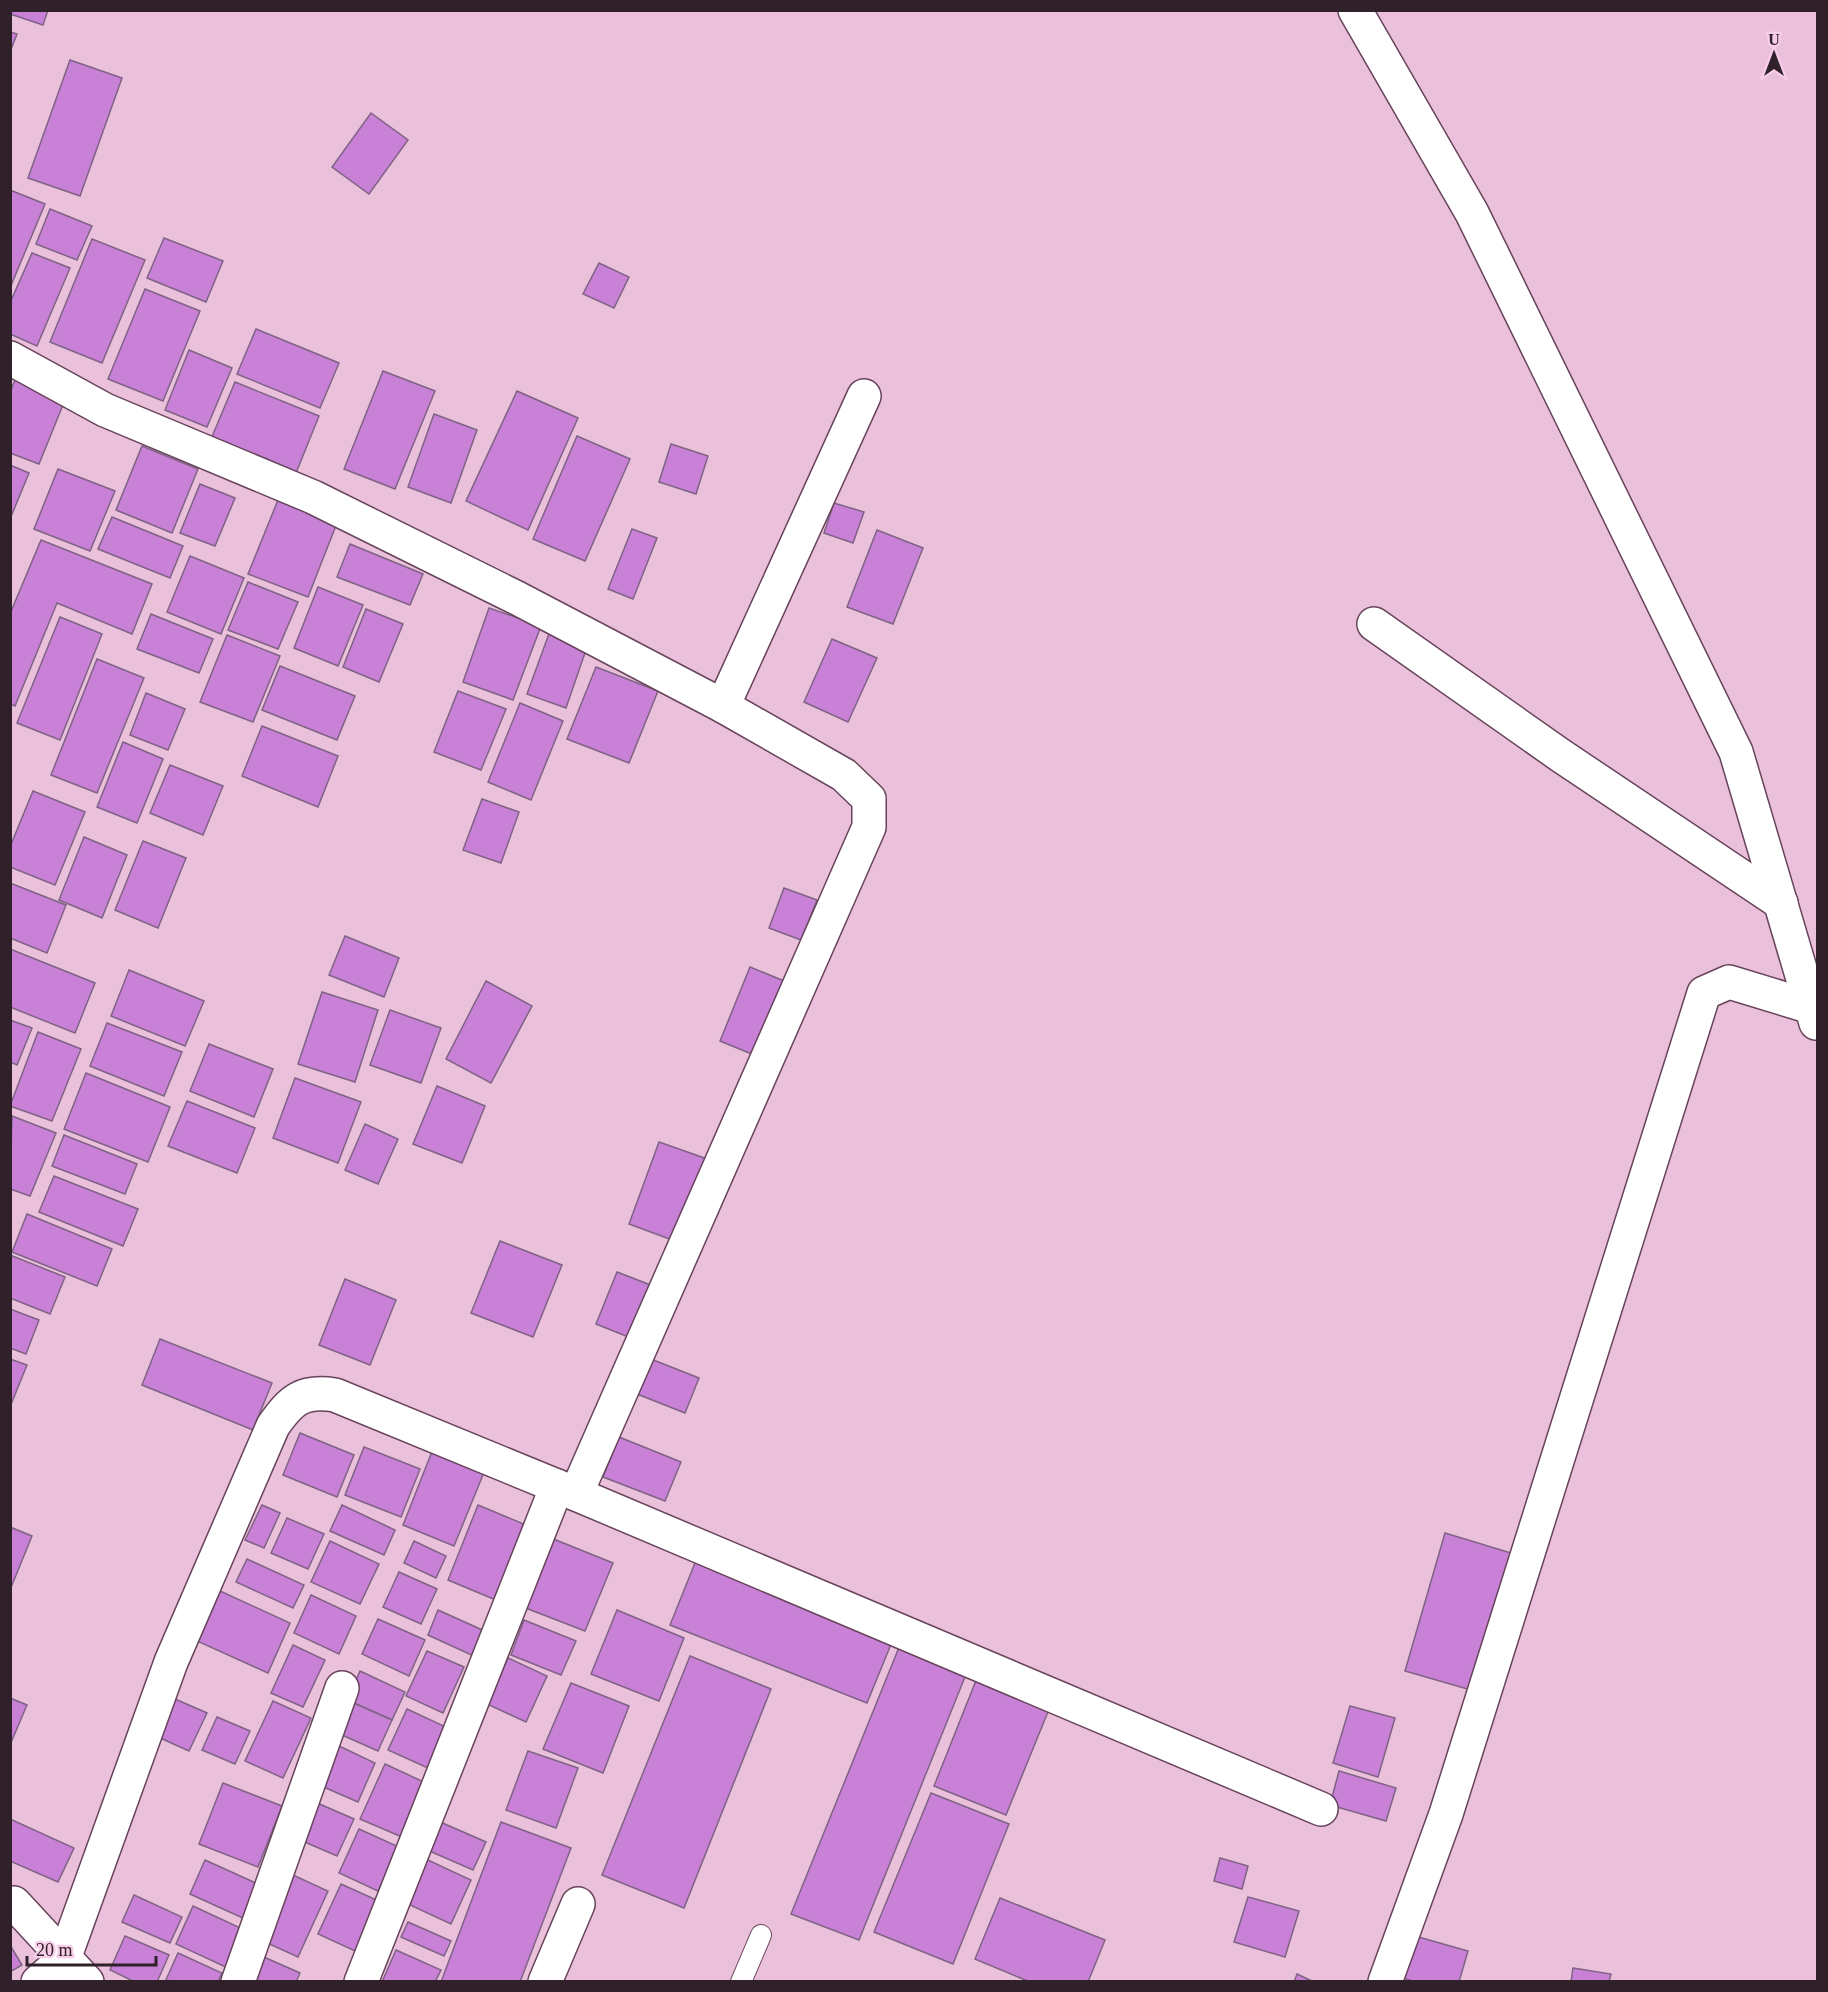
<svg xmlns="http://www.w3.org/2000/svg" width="1828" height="1992" viewBox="0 0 1828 1992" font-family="'Times New Roman',serif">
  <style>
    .building { fill: #c981d8; stroke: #7e6384; stroke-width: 1.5 }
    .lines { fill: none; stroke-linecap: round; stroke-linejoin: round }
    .service-casing { stroke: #67445b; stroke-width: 22 }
    .minor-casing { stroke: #67445b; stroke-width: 36 }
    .service { stroke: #fff; stroke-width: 20 }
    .minor { stroke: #fff; stroke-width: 33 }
  </style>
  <rect width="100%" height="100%" fill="#ebc0db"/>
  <g class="building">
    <polygon points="10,10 48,10 43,25 10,14"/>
    <polygon points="10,32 17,34 10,52"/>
    <polygon points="70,60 122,78 80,196 28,178"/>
    <polygon points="371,113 408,140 369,194 332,167"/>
    <polygon points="10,190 45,204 10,288"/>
    <polygon points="50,209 92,226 77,260 36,244"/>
    <polygon points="164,238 223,261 206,302 147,278"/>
    <polygon points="92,239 145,260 102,363 50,342"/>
    <polygon points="32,253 70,268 37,346 10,334 10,303"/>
    <polygon points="599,263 629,277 614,308 583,294"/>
    <polygon points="145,289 200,311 163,401 108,379"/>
    <polygon points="256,329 339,363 320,408 237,374"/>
    <polygon points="189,350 232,368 207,427 165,410"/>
    <polygon points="383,371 435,391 395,489 344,469"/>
    <polygon points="15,380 65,400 39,464 10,453 10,392"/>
    <polygon points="235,382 319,416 296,473 211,439"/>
    <polygon points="517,391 578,418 528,530 466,501"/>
    <polygon points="434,414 477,430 451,503 408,487"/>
    <polygon points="577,436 630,459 585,561 533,539"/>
    <polygon points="671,444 708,456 696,494 659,482"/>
    <polygon points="142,446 198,469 172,533 116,510"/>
    <polygon points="10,465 29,473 10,519"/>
    <polygon points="58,469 115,491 90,551 34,529"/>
    <polygon points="200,484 235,498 215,546 180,533"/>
    <polygon points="278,500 337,523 308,597 248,574"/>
    <polygon points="834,503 864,512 853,543 824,533"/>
    <polygon points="112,517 183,546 170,578 98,549"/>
    <polygon points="632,529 657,538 633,599 608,589"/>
    <polygon points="877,530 923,548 893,624 847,607"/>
    <polygon points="41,540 152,584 132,634 57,603 15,706 10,704 10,614"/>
    <polygon points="350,544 423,574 410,605 337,577"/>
    <polygon points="190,556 244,578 221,634 167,612"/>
    <polygon points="248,582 298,602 278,649 228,630"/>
    <polygon points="318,587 363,605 338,666 294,648"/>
    <polygon points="489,608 541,626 513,700 463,682"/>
    <polygon points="366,609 403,624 379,682 343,667"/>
    <polygon points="151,614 213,639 199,673 137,649"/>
    <polygon points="60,617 102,634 60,740 17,723"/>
    <polygon points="550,631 588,644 566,708 527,694"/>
    <polygon points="227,635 280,656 253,722 200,702"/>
    <polygon points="832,639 877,658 848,722 804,702"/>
    <polygon points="97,659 144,678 97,793 51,775"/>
    <polygon points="280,666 355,696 337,740 262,710"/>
    <polygon points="596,667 658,691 629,763 567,739"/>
    <polygon points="458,691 506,709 481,770 434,752"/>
    <polygon points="146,693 185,709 168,750 130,735"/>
    <polygon points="520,703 563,721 531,800 488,782"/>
    <polygon points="262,726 338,756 318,807 242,776"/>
    <polygon points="123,742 163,759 137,823 97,807"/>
    <polygon points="170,765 223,786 203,835 150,813"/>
    <polygon points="33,791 85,812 55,885 10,867 10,847"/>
    <polygon points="482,799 519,812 501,863 463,850"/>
    <polygon points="84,837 127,855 102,918 59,900"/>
    <polygon points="143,841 186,858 158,928 115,910"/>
    <polygon points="10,883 66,905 47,953 10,938"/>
    <polygon points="784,888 817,900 801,940 769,928"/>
    <polygon points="345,936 399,958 384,997 329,975"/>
    <polygon points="10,949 95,983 75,1033 10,1007"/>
    <polygon points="750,967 789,983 759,1057 720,1041"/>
    <polygon points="129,970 204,1001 185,1046 111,1016"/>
    <polygon points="486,981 532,1006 491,1083 446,1059"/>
    <polygon points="322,992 378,1010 355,1082 298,1064"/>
    <polygon points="390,1010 441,1028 421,1083 370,1065"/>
    <polygon points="10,1020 32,1028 17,1065 10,1062"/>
    <polygon points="107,1023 182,1052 164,1096 90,1066"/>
    <polygon points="38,1032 81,1049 52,1121 10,1106"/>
    <polygon points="209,1044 273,1069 254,1117 190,1091"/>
    <polygon points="86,1073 170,1107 148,1162 64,1129"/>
    <polygon points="295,1078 361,1102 338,1163 273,1138"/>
    <polygon points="437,1086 485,1106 462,1163 413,1144"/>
    <polygon points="187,1101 255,1128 237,1173 168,1146"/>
    <polygon points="12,1116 56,1133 30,1196 10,1189"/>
    <polygon points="365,1124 398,1139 378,1184 345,1170"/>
    <polygon points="64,1135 137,1164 125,1194 52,1166"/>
    <polygon points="659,1142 713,1161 683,1244 629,1224"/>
    <polygon points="54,1176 138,1209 123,1246 39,1212"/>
    <polygon points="27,1214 112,1249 97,1286 12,1252"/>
    <polygon points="500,1241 562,1265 533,1337 471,1313"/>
    <polygon points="10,1255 65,1277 50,1314 10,1298"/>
    <polygon points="617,1272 661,1289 641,1342 596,1324"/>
    <polygon points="345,1279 396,1300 370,1365 319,1345"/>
    <polygon points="10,1309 39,1320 26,1354 10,1348"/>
    <polygon points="160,1339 272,1383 253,1430 142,1385"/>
    <polygon points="10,1359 27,1365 10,1407"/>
    <polygon points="651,1359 699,1378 685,1413 637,1394"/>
    <polygon points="300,1433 354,1455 337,1497 283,1475"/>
    <polygon points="619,1437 681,1462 665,1501 603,1477"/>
    <polygon points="435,1444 487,1465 454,1546 403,1525"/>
    <polygon points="364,1447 420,1469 401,1517 345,1495"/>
    <polygon points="262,1505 280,1513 264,1548 245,1540"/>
    <polygon points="342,1505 395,1530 384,1555 330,1531"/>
    <polygon points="478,1505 533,1528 503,1603 448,1580"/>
    <polygon points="287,1518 324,1534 308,1569 271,1553"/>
    <polygon points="10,1527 32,1536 10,1590"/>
    <polygon points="1445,1533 1511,1553 1471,1690 1405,1671"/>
    <polygon points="551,1538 613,1563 585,1631 523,1607"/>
    <polygon points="330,1541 379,1564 360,1604 311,1582"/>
    <polygon points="414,1541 446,1556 436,1578 404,1563"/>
    <polygon points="697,1558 894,1637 867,1703 670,1625"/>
    <polygon points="247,1559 304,1585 293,1608 236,1582"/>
    <polygon points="399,1572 437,1589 421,1624 383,1607"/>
    <polygon points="220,1591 290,1623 268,1673 197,1641"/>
    <polygon points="311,1595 356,1616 339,1654 294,1633"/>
    <polygon points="438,1610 489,1633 478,1658 428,1635"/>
    <polygon points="617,1610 684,1638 659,1701 591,1674"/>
    <polygon points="378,1619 425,1640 409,1676 362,1654"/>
    <polygon points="524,1620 576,1641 561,1675 511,1655"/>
    <polygon points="902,1640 969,1667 859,1940 791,1914"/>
    <polygon points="293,1645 325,1660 303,1707 271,1693"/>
    <polygon points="427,1651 464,1667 443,1713 406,1696"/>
    <polygon points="690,1656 771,1689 684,1908 602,1875"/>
    <polygon points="508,1658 547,1676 526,1722 487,1704"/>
    <polygon points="360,1671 405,1692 392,1720 347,1700"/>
    <polygon points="979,1673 1052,1702 1006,1815 934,1786"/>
    <polygon points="571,1683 629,1706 603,1773 543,1749"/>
    <polygon points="10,1698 27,1705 10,1745"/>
    <polygon points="175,1699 207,1713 189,1751 158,1737"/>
    <polygon points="347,1700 392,1720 378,1751 333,1731"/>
    <polygon points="273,1701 311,1718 283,1778 245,1761"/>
    <polygon points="1350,1706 1395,1718 1378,1777 1333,1763"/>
    <polygon points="407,1709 448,1728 430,1769 388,1750"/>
    <polygon points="217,1717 250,1731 235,1764 202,1750"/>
    <polygon points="337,1745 375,1763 358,1802 319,1785"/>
    <polygon points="528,1751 578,1768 556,1828 506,1810"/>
    <polygon points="385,1764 426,1783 402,1837 360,1819"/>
    <polygon points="1339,1771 1396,1788 1386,1821 1330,1805"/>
    <polygon points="223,1783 282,1806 258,1867 199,1844"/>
    <polygon points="931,1793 1009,1824 953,1964 874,1932"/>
    <polygon points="308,1799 354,1819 337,1856 291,1836"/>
    <polygon points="10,1819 74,1848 58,1882 10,1861"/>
    <polygon points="438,1821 486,1842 473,1870 425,1849"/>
    <polygon points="501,1822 571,1848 520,1982 441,1982"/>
    <polygon points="359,1829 399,1847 378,1891 339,1873"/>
    <polygon points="415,1854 471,1880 451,1924 395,1898"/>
    <polygon points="1220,1858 1248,1866 1242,1889 1214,1881"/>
    <polygon points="205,1860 260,1885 245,1919 190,1894"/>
    <polygon points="282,1870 328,1891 298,1957 252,1936"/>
    <polygon points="341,1884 390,1906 366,1956 318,1934"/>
    <polygon points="134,1895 182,1917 170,1943 122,1922"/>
    <polygon points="1248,1897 1299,1911 1285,1957 1234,1942"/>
    <polygon points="1000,1898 1105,1940 1088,1982 1030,1982 975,1959"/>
    <polygon points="193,1906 247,1931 230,1969 176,1944"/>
    <polygon points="408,1922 451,1941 444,1956 401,1937"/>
    <polygon points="125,1936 169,1955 157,1982 135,1982 110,1970"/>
    <polygon points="1415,1936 1468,1951 1459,1982 1415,1982 1403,1978"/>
    <polygon points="10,1945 22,1965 10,1972"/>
    <polygon points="246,1949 300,1973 296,1982 231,1982"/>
    <polygon points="396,1950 441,1970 435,1982 382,1982"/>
    <polygon points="178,1953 222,1973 218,1982 165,1982"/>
    <polygon points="1573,1968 1611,1974 1609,1982 1571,1982"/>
    <polygon points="1297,1974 1314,1982 1294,1982"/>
  </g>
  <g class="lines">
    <g class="service-casing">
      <polyline id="service" points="741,1982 761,1935"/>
    </g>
    <g class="minor-casing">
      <g id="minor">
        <polyline points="1355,10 1472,213 1736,752 1816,1023"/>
        <polyline points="10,358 105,410 313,497 517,598 723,706 844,775 869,799 869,827 576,1494"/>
        <polyline points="1374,624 1560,755 1781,903"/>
        <polyline points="723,706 864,396"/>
        <polyline points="14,1903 87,1982"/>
        <path d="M38,1982L64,1959L171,1662L273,1426C291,1400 302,1390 335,1395L576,1494L1321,1809"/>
        <polyline points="238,1982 342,1688"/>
        <polyline points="361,1982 557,1486"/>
        <polyline points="545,1982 578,1904"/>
        <polyline points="1385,1982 1446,1814 1704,993 1729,982 1811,1007"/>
      </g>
    </g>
    <use href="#service" class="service"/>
    <use href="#minor" class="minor"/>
  </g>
  <rect width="1828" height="1992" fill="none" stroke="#2f202a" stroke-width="24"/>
  <g transform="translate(1774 54)" stroke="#f8cde8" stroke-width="4.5" paint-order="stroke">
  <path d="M0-4.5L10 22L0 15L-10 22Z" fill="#2f202a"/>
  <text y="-9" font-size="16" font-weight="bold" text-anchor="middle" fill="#2f202a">U</text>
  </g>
  <path d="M27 1956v9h129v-9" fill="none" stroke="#2f202a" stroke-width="3"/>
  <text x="36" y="1956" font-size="18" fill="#2f202a" stroke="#f8cde8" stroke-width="4.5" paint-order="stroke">20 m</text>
</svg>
